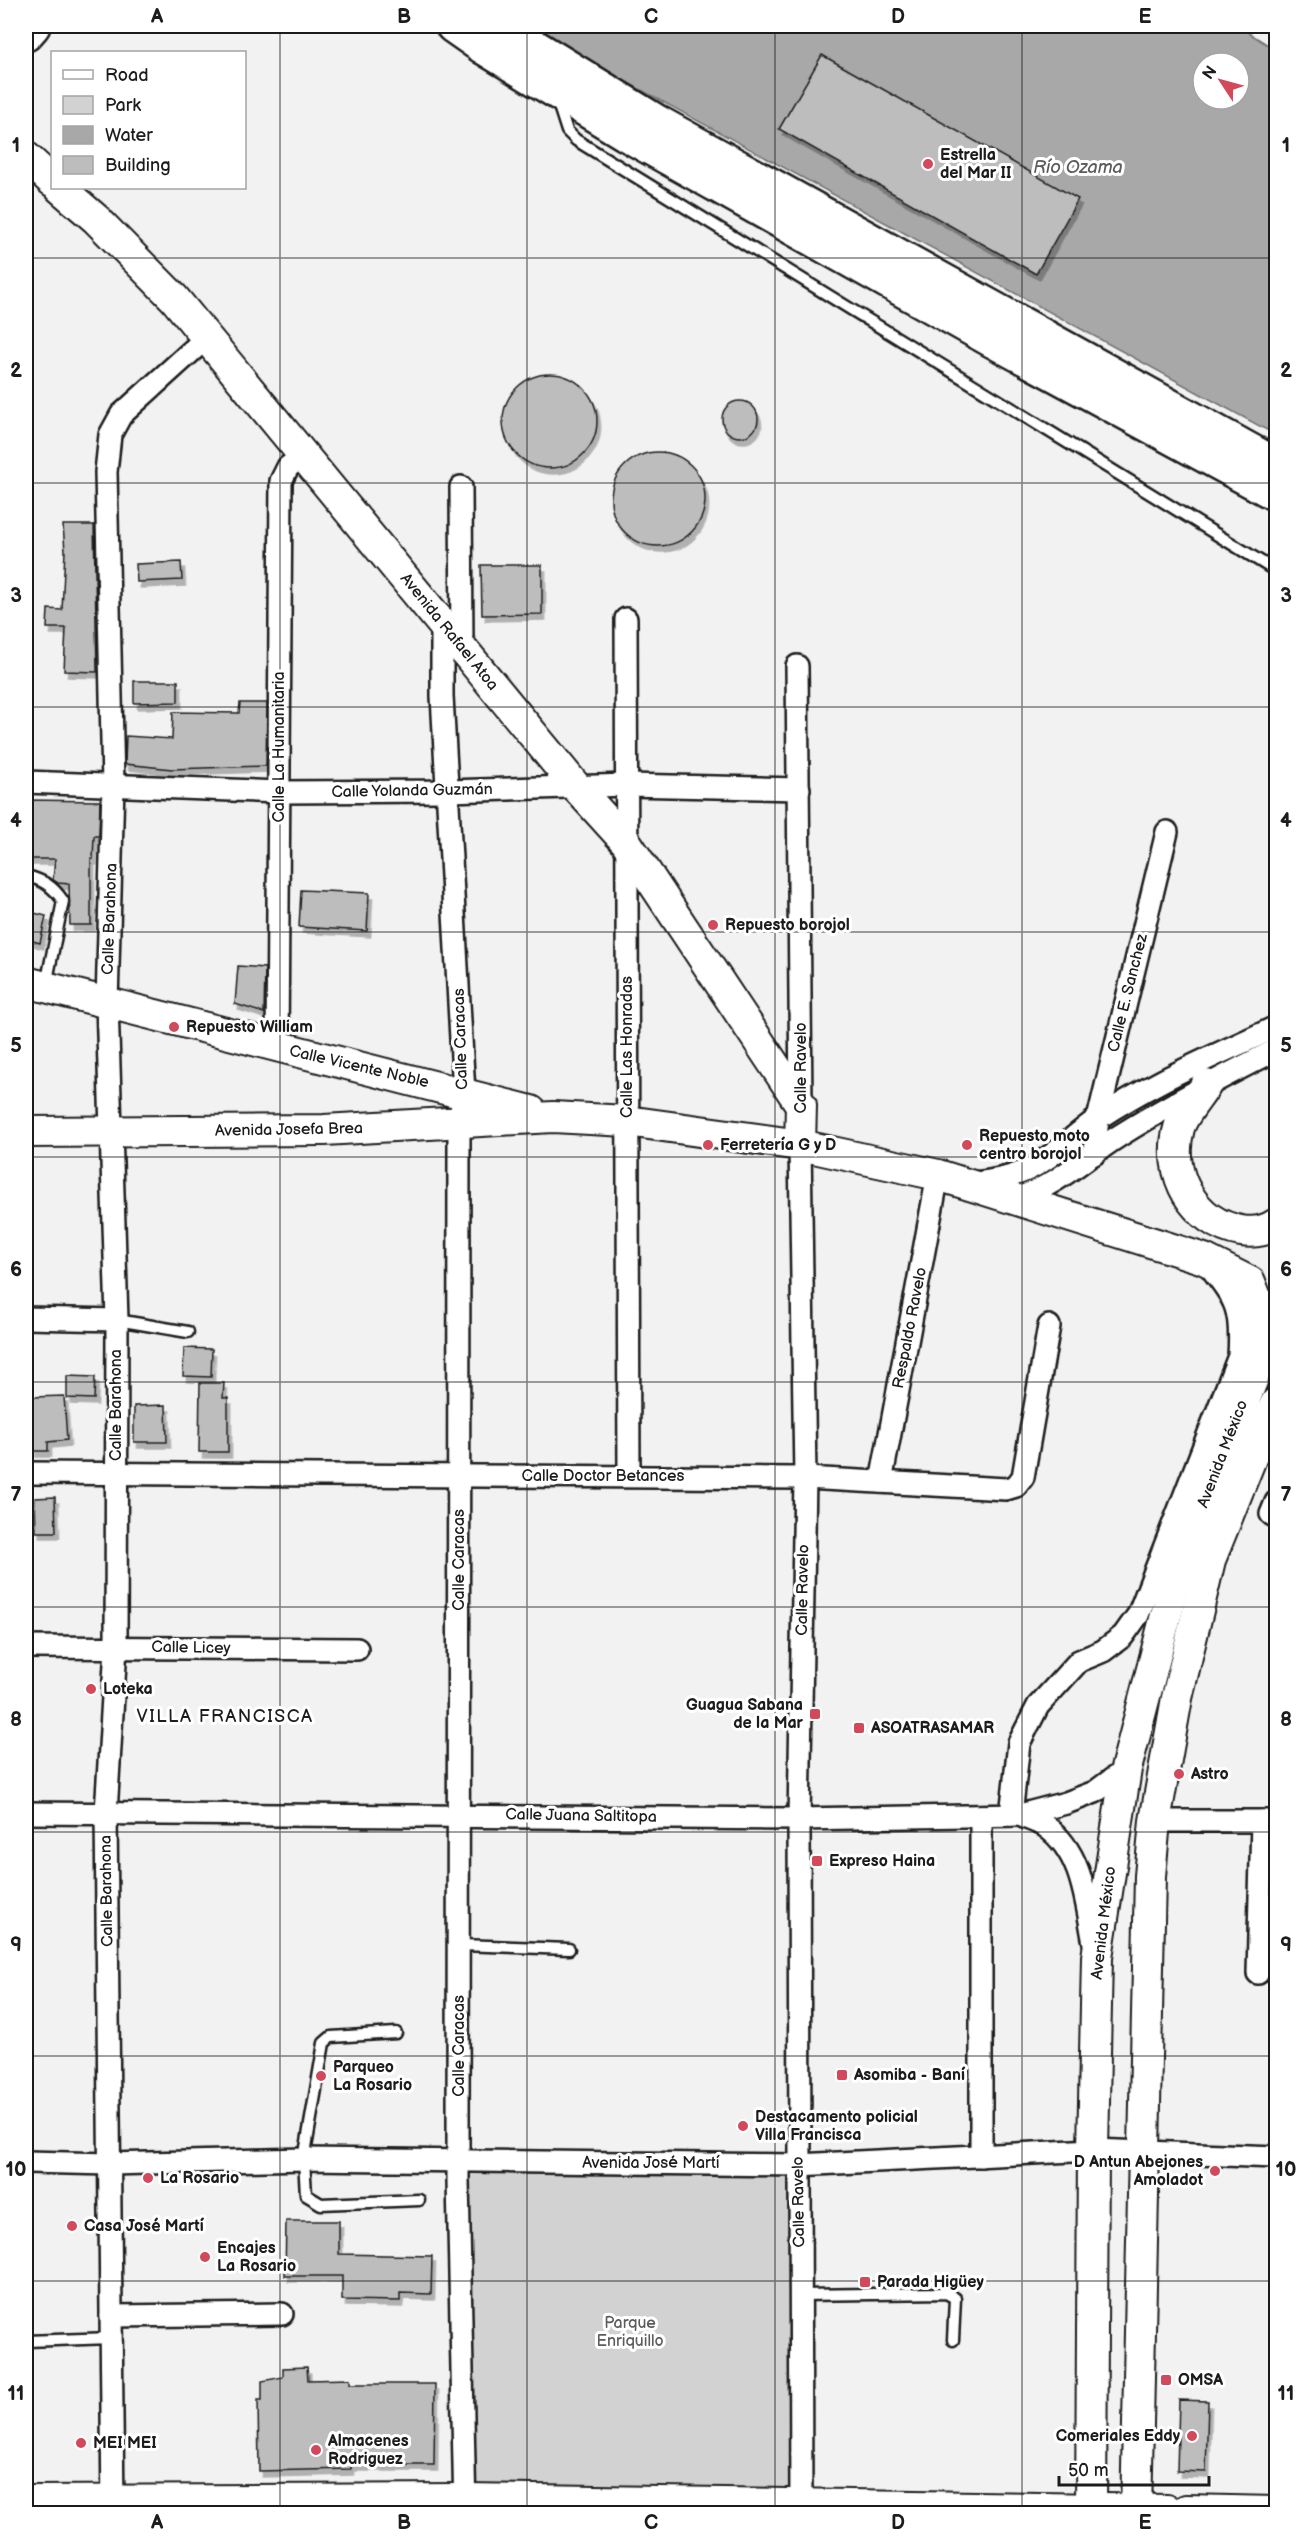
<svg xmlns="http://www.w3.org/2000/svg" width="1302" height="2539" viewBox="0 0 1302 2539" font-family="'Balsamiq Sans',sans-serif">
  <style>
    .green { fill: #d2d2d2; stroke: #777; stroke-width: 1.5 }
    .water { fill: #a8a8a8; stroke: #707070; stroke-width: 1.5; fill-rule: evenodd }
    .building { fill: #bdbdbd; stroke: #1c1c1c; stroke-width: 1.5; filter: url(#shadow) }
    .lines { fill: none; stroke-linecap: round; stroke-linejoin: round }
    .lane-casing { stroke: #1c1c1c; stroke-width: 15 }
    .street-casing { stroke: #1c1c1c; stroke-width: 26 }
    .secondary-casing { stroke: #1c1c1c; stroke-width: 34 }
    .primary-casing { stroke: #1c1c1c; stroke-width: 38 }
    .highway-casing { stroke: #1c1c1c; stroke-width: 38 }
    .lane { stroke: #fff; stroke-width: 10 }
    .street { stroke: #fff; stroke-width: 21 }
    .secondary { stroke: #fff; stroke-width: 30 }
    .primary { stroke: #fff; stroke-width: 33 }
    .highway { stroke: #fff; stroke-width: 33 }
    .grid { fill: none; stroke: #1c1c1c; stroke-width: 1.5; stroke-opacity: 0.55 }
    .poi-dot { fill: #d1495b; stroke: #fff; stroke-width: 2 }
    .labels { text-anchor: middle; dominant-baseline: central; stroke-width: 6; stroke-linejoin: round; paint-order: stroke }
    .poi-label { font-size: 16px; font-weight: bold; fill: #1c1c1c; stroke: #fff; text-anchor: start }
    .street-label { font-size: 16px; fill: #1c1c1c; stroke: #fff }
    .park-label { font-size: 16px; fill: #5c5c5c; stroke: #fff }
    .water-label { font-size: 18px; font-style: italic; fill: #5b5b5b; stroke: #fff }
    .neighbourhood-label { font-size: 18px; letter-spacing: 1.5px; fill: #1c1c1c; stroke: #fff }
    .neatline { fill: none; stroke: #1c1c1c; stroke-width: 2 }
    .grid-label { font-size: 20px; text-anchor: middle; font-weight: bold; fill: #1c1c1c }
  </style>
  <defs>
    <filter id="shadow"><feDropShadow dx="3.5" dy="6" stdDeviation="0" flood-color="#0004"/></filter>
  </defs>
  <rect width="100%" height="100%" fill="#f2f2f2"/>
  <filter id="ink" filterUnits="userSpaceOnUse"><feTurbulence type="fractalNoise" baseFrequency=".0167" numOctaves="2"/><feDisplacementMap in="SourceGraphic" scale="12" xChannelSelector="R" yChannelSelector="G"/><feConvolveMatrix kernelMatrix="1 2 1 2 8 2 1 2 1" color-interpolation-filters="sRGB"/></filter>
  <g filter="url(#ink)">
    <polygon class="green" points="459,2162 798,2165 801,2502 465,2499"/>
    <path class="water" d="M534,26H1238L1276,50V435L610,73ZM1203,63H1239V99H1203Z"/>
    <g class="building">
      <polygon points="822,55 1078,199 1036,274 779,129"/>
      <circle cx="550" cy="421" r="47"/>
      <circle cx="740" cy="419" r="18"/>
      <circle cx="658" cy="499" r="47"/>
      <polygon points="63,525 94,525 97,672 64,671 66,628 47,628 48,609 62,610 65,551"/>
      <polygon points="181,562 182,580 137,582 136,564"/>
      <polygon points="481,565 542,565 542,614 482,615"/>
      <polygon points="134,681 178,681 178,702 134,703"/>
      <polygon points="240,703 267,703 266,766 172,769 125,764 126,736 172,739 173,712 239,713"/>
      <polygon points="26,800 100,801 99,836 94,836 93,859 91,859 91,925 70,925 69,884 58,883 53,880 55,859 26,859"/>
      <polygon points="301,890 369,893 367,931 299,927"/>
      <polygon points="26,911 46,916 40,943 26,939"/>
      <polygon points="238,966 265,968 264,1013 235,1004"/>
      <polygon points="184,1348 212,1349 211,1377 183,1376"/>
      <polygon points="67,1376 95,1377 94,1399 67,1398"/>
      <polygon points="200,1383 224,1383 223,1398 228,1398 228,1452 199,1452"/>
      <polygon points="64,1396 67,1440 48,1442 48,1451 32,1451 32,1397"/>
      <polygon points="166,1405 167,1442 134,1442 134,1406"/>
      <polygon points="55,1497 56,1532 36,1532 35,1498"/>
      <polygon points="286,2221 339,2221 339,2254 432,2256 431,2294 400,2293 400,2301 342,2300 342,2276 285,2276"/>
      <polygon points="307,2367 308,2380 350,2379 350,2384 435,2384 434,2465 351,2465 351,2469 259,2471 258,2400 262,2400 262,2381 283,2377 283,2368"/>
      <polygon points="1179,2400 1208,2401 1206,2472 1177,2471"/>
    </g>
    <g class="lines">
      <g class="lane-casing">
        <g id="lane">
          <polyline points="557,100 567,131 576,140 1276,571"/>
          <path d="M26,876C43,880 53,886 63,901L46,985"/>
          <polyline points="117,1320 188,1332"/>
          <polyline points="460,1945 569,1949"/>
          <polyline points="396,2033 331,2037 324,2043 304,2159 306,2195 321,2204 419,2200"/>
          <polyline points="800,2295 946,2293 955,2298 953,2340"/>
          <polyline points="26,2341 112,2338"/>
        </g>
      </g>
      <g class="street-casing">
        <g id="street">
          <polyline points="461,487 462,648"/>
          <polyline points="626,619 629,1476"/>
          <polyline points="442,623 442,696 464,1093 459,1124 458,2180 465,2512"/>
          <polyline points="797,666 801,1105"/>
          <polyline points="26,782 280,792 449,791 626,785 799,789"/>
          <polyline points="277,1048 281,481 288,467 303,456"/>
          <polyline points="800,1145 805,1478 799,1819 801,2514"/>
          <polyline points="1094,1154 1098,1119 1167,832"/>
          <path d="M974,1183C1040,1176 1048,1155 1097,1119C1117,1106 1139,1093 1160,1082C1198,1062 1238,1045 1276,1027"/>
          <path d="M1017,1198C1057,1186 1084,1158 1119,1136C1170,1104 1222,1077 1276,1050"/>
          <polyline points="26,1318 117,1320"/>
          <polyline points="26,1473 805,1478 1006,1489 1016,1486 1023,1477 1049,1326"/>
          <polyline points="881,1482 938,1175"/>
          <polyline points="1276,1502 1271,1514 1276,1517"/>
          <polyline points="26,1647 357,1649"/>
          <polyline points="26,1813 799,1819 1020,1815 1066,1803 1095,1792 1126,1769"/>
          <path d="M1011,1815L1019,1743L1038,1706L1079,1661L1103,1651L1123,1636L1138,1615L1239,1356C1242,1308 1237,1302 1208,1264"/>
          <path d="M1020,1815C1028,1819 1038,1822 1045,1826C1083,1852 1086,1903 1094,1943"/>
          <polyline points="981,1816 981,2156"/>
          <polyline points="1155,1821 1274,1821"/>
          <polyline points="1258,1973 1262,1821"/>
          <polyline points="26,2162 110,2164 304,2159 798,2165 1093,2150 1276,2157"/>
          <polyline points="111,2316 282,2314"/>
          <polyline points="113,2513 106,1813 116,1647 117,1320 107,1003 113,785 106,472 110,435 121,415 206,338"/>
        </g>
      </g>
      <g class="secondary-casing">
        <g id="secondary">
          <polyline points="26,157 52,181"/>
          <polyline points="60,188 96,219 174,298 577,788 626,842 801,1105 800,1145"/>
          <polyline points="26,982 531,1111"/>
          <path d="M1206,1085C1198,1098 1183,1114 1179,1128C1166,1174 1194,1223 1241,1231C1254,1233 1266,1231 1276,1224"/>
          <polyline points="26,1132 324,1130 553,1117 627,1121 800,1145 938,1175 1204,1259 1250,1282 1261,1310 1261,1357"/>
          <polyline points="26,2501 465,2499 1167,2510"/>
          <polyline points="1186,2510 1276,2512"/>
          <polyline points="1091,2514 1093,2150 1097,1957 1126,1769 1178,1569 1268,1340"/>
          <polyline points="1136,2514 1150,1876 1155,1821 1177,1698 1210,1560 1262,1431 1276,1403"/>
        </g>
      </g>
      <g class="primary-casing">
        <g id="primary">
          <polyline points="453,26 483,47 626,134 990,339 1276,494"/>
          <polyline points="501,26 657,122 1276,465"/>
        </g>
      </g>
      <g class="highway-casing">
        <polyline id="highway" points="26,34 33,26"/>
      </g>
      <use href="#lane" class="lane"/>
      <use href="#street" class="street"/>
      <use href="#secondary" class="secondary"/>
      <use href="#primary" class="primary"/>
      <use href="#highway" class="highway"/>
    </g>
  </g>
  <path class="grid" d="M280,26V2514M527,26V2514M775,26V2514M1022,26V2514M26,258H1276M26,483H1276M26,707H1276M26,932H1276M26,1157H1276M26,1382H1276M26,1607H1276M26,1832H1276M26,2056H1276M26,2281H1276"/>
  <g class="poi-dot">
    <circle cx="928" cy="164" r="6"/>
    <circle cx="713" cy="925" r="6"/>
    <circle cx="174" cy="1027" r="6"/>
    <circle cx="708" cy="1145" r="6"/>
    <circle cx="967" cy="1145" r="6"/>
    <circle cx="91" cy="1689" r="6"/>
    <rect x="809" y="1708" width="12" height="12" rx="3"/>
    <rect x="853" y="1722" width="12" height="12" rx="3"/>
    <circle cx="1179" cy="1774" r="6"/>
    <rect x="811" y="1855" width="12" height="12" rx="3"/>
    <rect x="836" y="2069" width="12" height="12" rx="3"/>
    <circle cx="321" cy="2076" r="6"/>
    <circle cx="743" cy="2126" r="6"/>
    <circle cx="1215" cy="2171" r="6"/>
    <circle cx="148" cy="2178" r="6"/>
    <circle cx="72" cy="2226" r="6"/>
    <circle cx="205" cy="2257" r="6"/>
    <rect x="859" y="2276" width="12" height="12" rx="3"/>
    <rect x="1160" y="2374" width="12" height="12" rx="3"/>
    <circle cx="1192" cy="2436" r="6"/>
    <circle cx="81" cy="2443" r="6"/>
    <circle cx="316" cy="2450" r="6"/>
  </g>
  <g class="labels">
    <g class="poi-label">
      <text x="940" y="155">Estrella<tspan x="940" dy="18">del Mar II</tspan></text>
      <text x="725" y="925">Repuesto borojol</text>
      <text x="186" y="1027">Repuesto William</text>
      <text x="979" y="1136">Repuesto moto<tspan x="979" dy="18">centro borojol</tspan></text>
      <text x="720" y="1145">Ferretería G y D</text>
      <text x="103" y="1689">Loteka</text>
      <text x="803" y="1705" text-anchor="end">Guagua Sabana<tspan x="803" dy="18">de la Mar</tspan></text>
      <text x="871" y="1728">ASOATRASAMAR</text>
      <text x="1191" y="1774">Astro</text>
      <text x="829" y="1861">Expreso Haina</text>
      <text x="333" y="2067">Parqueo<tspan x="333" dy="18">La Rosario</tspan></text>
      <text x="854" y="2075">Asomiba - Baní</text>
      <text x="755" y="2117">Destacamento policial<tspan x="755" dy="18">Villa Francisca</tspan></text>
      <text x="1203" y="2162" text-anchor="end">D Antun Abejones<tspan x="1203" dy="18">Amoladot</tspan></text>
      <text x="160" y="2178">La Rosario</text>
      <text x="84" y="2226">Casa José Martí</text>
      <text x="217" y="2248">Encajes<tspan x="217" dy="18">La Rosario</tspan></text>
      <text x="877" y="2282">Parada Higüey</text>
      <text x="1178" y="2380">OMSA</text>
      <text x="1180" y="2436" text-anchor="end">Comeriales Eddy</text>
      <text x="328" y="2441">Almacenes<tspan x="328" dy="18">Rodriguez</tspan></text>
      <text x="93" y="2443">MEI MEI</text>
    </g>
    <g class="street-label">
      <text transform="translate(449 632) rotate(51)">Avenida Rafael Atoa</text>
      <text transform="translate(279 747) rotate(-90)">Calle La Humanitaria</text>
      <text transform="translate(412 791) rotate(-1)">Calle Yolanda Guzmán</text>
      <text transform="translate(110 919) rotate(-88)">Calle Barahona</text>
      <text transform="translate(1128 993) rotate(-76)">Calle E. Sanchez</text>
      <text transform="translate(461 1039) rotate(-92)">Calle Caracas</text>
      <text transform="translate(627 1047) rotate(-90)">Calle Las Honradas</text>
      <text transform="translate(359 1067) rotate(13)">Calle Vicente Noble</text>
      <text transform="translate(801 1068) rotate(-90)">Calle Ravelo</text>
      <text transform="translate(289 1130) rotate(-1)">Avenida Josefa Brea</text>
      <text transform="translate(910 1328) rotate(-79)">Respaldo Ravelo</text>
      <text transform="translate(116 1405) rotate(-90)">Calle Barahona</text>
      <text transform="translate(1223 1454) rotate(-69)">Avenida México</text>
      <text x="603" y="1476">Calle Doctor Betances</text>
      <text transform="translate(459 1560) rotate(-90)">Calle Caracas</text>
      <text transform="translate(803 1590) rotate(-89)">Calle Ravelo</text>
      <text transform="translate(191 1648) rotate(1)">Calle Licey</text>
      <text transform="translate(581 1816) rotate(1)">Calle Juana Saltitopa</text>
      <text transform="translate(107 1891) rotate(-91)">Calle Barahona</text>
      <text transform="translate(1104 1923) rotate(-83)">Avenida México</text>
      <text transform="translate(459 2046) rotate(-90)">Calle Caracas</text>
      <text x="651" y="2163">Avenida José Martí</text>
      <text transform="translate(799 2202) rotate(-91)">Calle Ravelo</text>
    </g>
    <g class="park-label">
      <text x="630" y="2323">Parque<tspan x="630" dy="18">Enriquillo</tspan></text>
    </g>
    <g class="water-label">
      <text x="1078" y="167">Río Ozama</text>
    </g>
    <g class="neighbourhood-label">
      <text x="225" y="1716">VILLA FRANCISCA</text>
    </g>
  </g>
  <rect width="1302" height="2539" fill="none" stroke="#fff" stroke-width="66"/>
  <rect x="51" y="51" width="195" height="138" fill="#ffffff" stroke="#a4a4a4" stroke-width="1.5"/>
  <rect x="63" y="70" width="30" height="9" fill="#ffffff" stroke="#a4a4a4" stroke-width="1.5"/>
  <text x="105" y="81" font-size="18" fill="#1c1c1c">Road</text>
  <rect x="63" y="96" width="30" height="18" fill="#d2d2d2" stroke="#a4a4a4" stroke-width="1.5"/>
  <text x="105" y="111" font-size="18" fill="#1c1c1c">Park</text>
  <rect x="63" y="126" width="30" height="18" fill="#a8a8a8" stroke="#a4a4a4" stroke-width="1.5"/>
  <text x="105" y="141" font-size="18" fill="#1c1c1c">Water</text>
  <rect x="63" y="156" width="30" height="18" fill="#bdbdbd" stroke="#a4a4a4" stroke-width="1.5"/>
  <text x="105" y="171" font-size="18" fill="#1c1c1c">Building</text>
  <g transform="translate(1221 81) rotate(306)"><circle r="28" fill="#ffffff" stroke="#a4a4a4" stroke-width="1.5"/>
  <path d="M0-4.5L10 22L0 15L-10 22Z" fill="#d1495b"/>
  <text y="-9" font-size="16" font-weight="bold" text-anchor="middle" fill="#1c1c1c">N</text>
  </g>
  <path d="M1059 2476v9h150v-9" fill="none" stroke="#1c1c1c" stroke-width="3"/>
  <text x="1068" y="2476" font-size="18" fill="#1c1c1c" stroke="#ffffff" stroke-width="4.5" paint-order="stroke">50 m</text>
  <rect x="33" y="33" width="1236" height="2473" class="neatline"/>
  <g class="grid-label">
    <text x="157" y="23">A</text>
    <text x="404" y="23">B</text>
    <text x="651" y="23">C</text>
    <text x="898" y="23">D</text>
    <text x="1145" y="23">E</text>
    <text x="16" y="152">1</text>
    <text x="1286" y="152">1</text>
    <text x="16" y="377">2</text>
    <text x="1286" y="377">2</text>
    <text x="16" y="602">3</text>
    <text x="1286" y="602">3</text>
    <text x="16" y="827">4</text>
    <text x="1286" y="827">4</text>
    <text x="16" y="1052">5</text>
    <text x="1286" y="1052">5</text>
    <text x="16" y="1276">6</text>
    <text x="1286" y="1276">6</text>
    <text x="16" y="1501">7</text>
    <text x="1286" y="1501">7</text>
    <text x="16" y="1726">8</text>
    <text x="1286" y="1726">8</text>
    <text x="16" y="1951">9</text>
    <text x="1286" y="1951">9</text>
    <text x="16" y="2176">10</text>
    <text x="1286" y="2176">10</text>
    <text x="16" y="2400">11</text>
    <text x="1286" y="2400">11</text>
    <text x="157" y="2529">A</text>
    <text x="404" y="2529">B</text>
    <text x="651" y="2529">C</text>
    <text x="898" y="2529">D</text>
    <text x="1145" y="2529">E</text>
  </g>
</svg>
